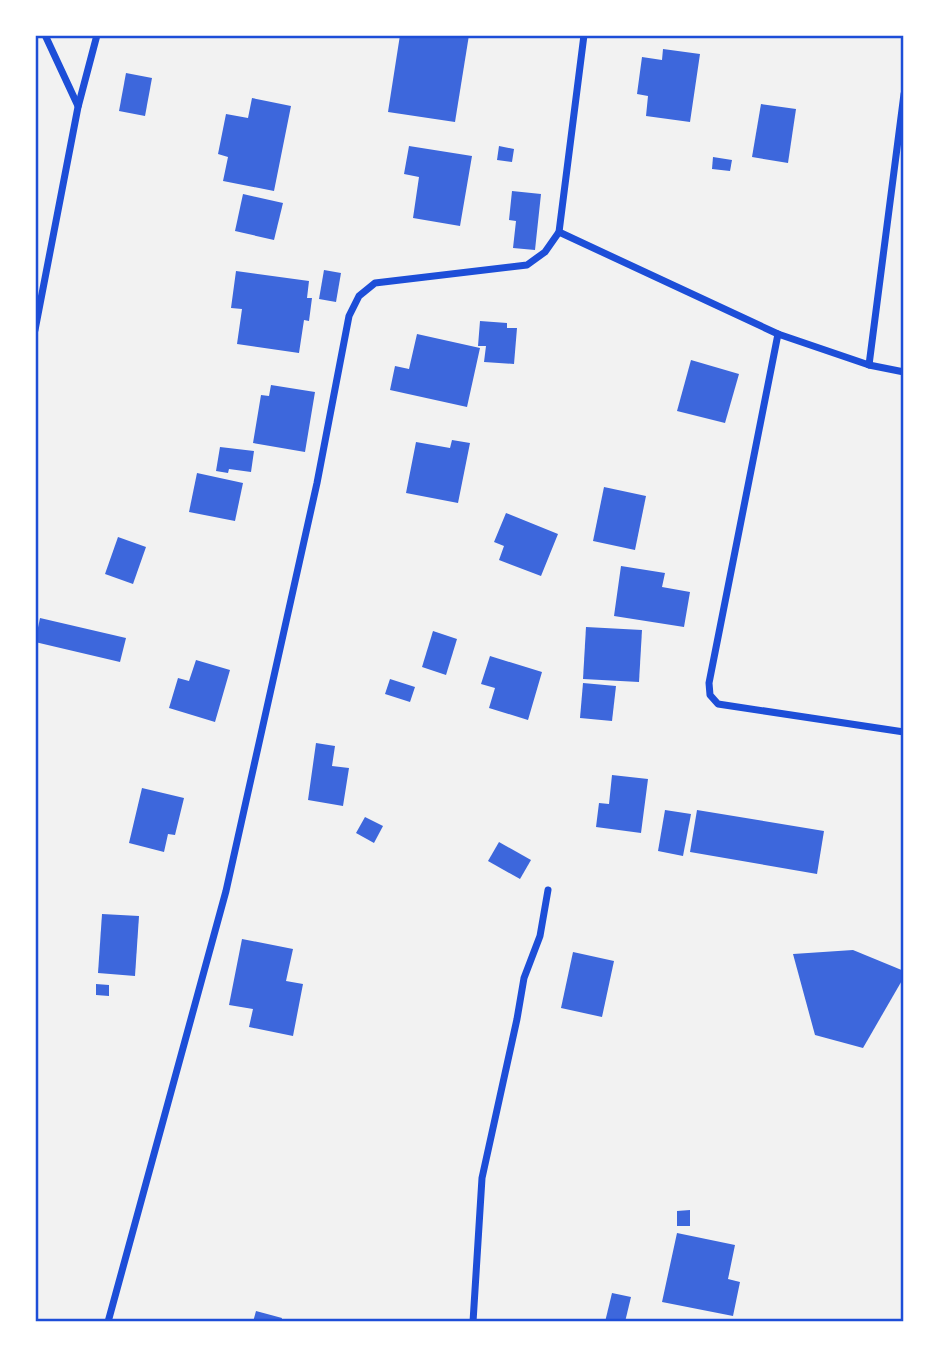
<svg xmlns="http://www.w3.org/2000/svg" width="939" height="1357" viewBox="0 0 939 1357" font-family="Commissioner,sans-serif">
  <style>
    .building { fill: #3d67dc }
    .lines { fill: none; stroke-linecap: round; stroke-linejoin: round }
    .minor { stroke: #1d4ed8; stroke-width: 7 }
    .neatline { fill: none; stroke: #1d4ed8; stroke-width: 2.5 }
  </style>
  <rect width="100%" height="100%" fill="#f2f2f2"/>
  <g class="building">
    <polygon points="400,35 469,35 455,122 388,112"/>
    <polygon points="663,49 700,54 690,122 646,116 648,96 637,94 642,57 662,60"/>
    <polygon points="126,73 152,78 145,116 119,111"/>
    <polygon points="252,98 291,106 274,191 223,181 228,157 218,154 226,114 248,118"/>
    <polygon points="761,104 796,109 788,163 752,157"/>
    <polygon points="409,146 472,156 460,226 413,218 419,177 404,174"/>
    <polygon points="499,146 514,149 512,162 497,160"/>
    <polygon points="713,157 732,160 730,171 712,169"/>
    <polygon points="512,191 541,194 535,250 513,248 516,221 509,220"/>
    <polygon points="243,194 283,203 274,240 235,231"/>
    <polygon points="324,270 341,273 336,302 319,299"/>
    <polygon points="236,271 309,281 307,298 312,298 309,321 304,320 299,353 237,344 242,309 231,308"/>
    <polygon points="480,321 507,323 507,328 517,328 514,364 484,362 486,346 478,346"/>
    <polygon points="417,334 480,348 467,407 390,390 395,366 409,369"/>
    <polygon points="691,360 739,374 725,423 677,411"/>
    <polygon points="271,385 315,392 305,452 253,443 261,395 269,396"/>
    <polygon points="452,440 470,443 458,503 406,493 416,442 450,448"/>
    <polygon points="220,447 254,451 251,472 229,469 228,473 216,471"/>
    <polygon points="197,473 243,483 235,521 189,512"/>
    <polygon points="604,487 646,496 635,550 593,541"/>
    <polygon points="506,513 558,534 541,576 499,560 504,546 494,542"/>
    <polygon points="118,537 146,547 133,584 105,574"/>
    <polygon points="621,566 665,573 662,587 690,592 684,627 614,616"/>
    <polygon points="40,618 126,638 120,662 35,642"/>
    <polygon points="586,627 642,630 639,682 583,679"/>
    <polygon points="433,631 457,639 446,675 422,667"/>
    <polygon points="490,656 542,672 528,720 489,708 495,688 481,684"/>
    <polygon points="196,660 230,670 215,722 169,708 178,678 189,681"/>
    <polygon points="390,679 415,687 410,702 385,694"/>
    <polygon points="583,683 616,686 612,721 580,718"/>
    <polygon points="316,743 335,746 332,766 349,768 343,806 308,800"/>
    <polygon points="612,775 648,779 641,833 596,827 599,803 609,804"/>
    <polygon points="142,788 184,798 175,835 168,834 164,852 129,843"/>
    <polygon points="665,810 691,814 683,856 658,851"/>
    <polygon points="697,810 824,831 817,874 690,852"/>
    <polygon points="365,817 383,826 374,843 356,833"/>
    <polygon points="499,842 531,860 520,879 488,861"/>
    <polygon points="102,914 139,916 135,976 98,973"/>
    <polygon points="242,939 293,949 286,981 303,984 293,1036 249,1027 253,1009 229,1005"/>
    <polygon points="853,950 904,971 904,977 863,1048 815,1035 793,954"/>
    <polygon points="573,952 614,961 602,1017 561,1008"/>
    <polygon points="96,984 109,985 109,996 96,995"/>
    <polygon points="690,1210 690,1226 677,1226 677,1211"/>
    <polygon points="677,1233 735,1245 728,1279 740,1282 733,1316 662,1302"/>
    <polygon points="612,1293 631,1297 625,1322 605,1322"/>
    <polygon points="256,1311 282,1318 281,1322 253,1322"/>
  </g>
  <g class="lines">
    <g class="minor">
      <polyline points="45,35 78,106"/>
      <polyline points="559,232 778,334 869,365 904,372"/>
      <polyline points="35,330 78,107 97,35"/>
      <polyline points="778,334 709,683 710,695 718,704 904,732"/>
      <polyline points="869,365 904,94"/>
      <polyline points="108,1322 226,891 317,483 349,316 359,296 375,283 527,265 545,252 559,232 584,35"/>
      <polyline points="473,1322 482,1178 517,1019 524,978 540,936 548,890"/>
    </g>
  </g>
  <rect width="939" height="1357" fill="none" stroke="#ffffff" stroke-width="74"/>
  <rect x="37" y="37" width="865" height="1283" class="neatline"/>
</svg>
